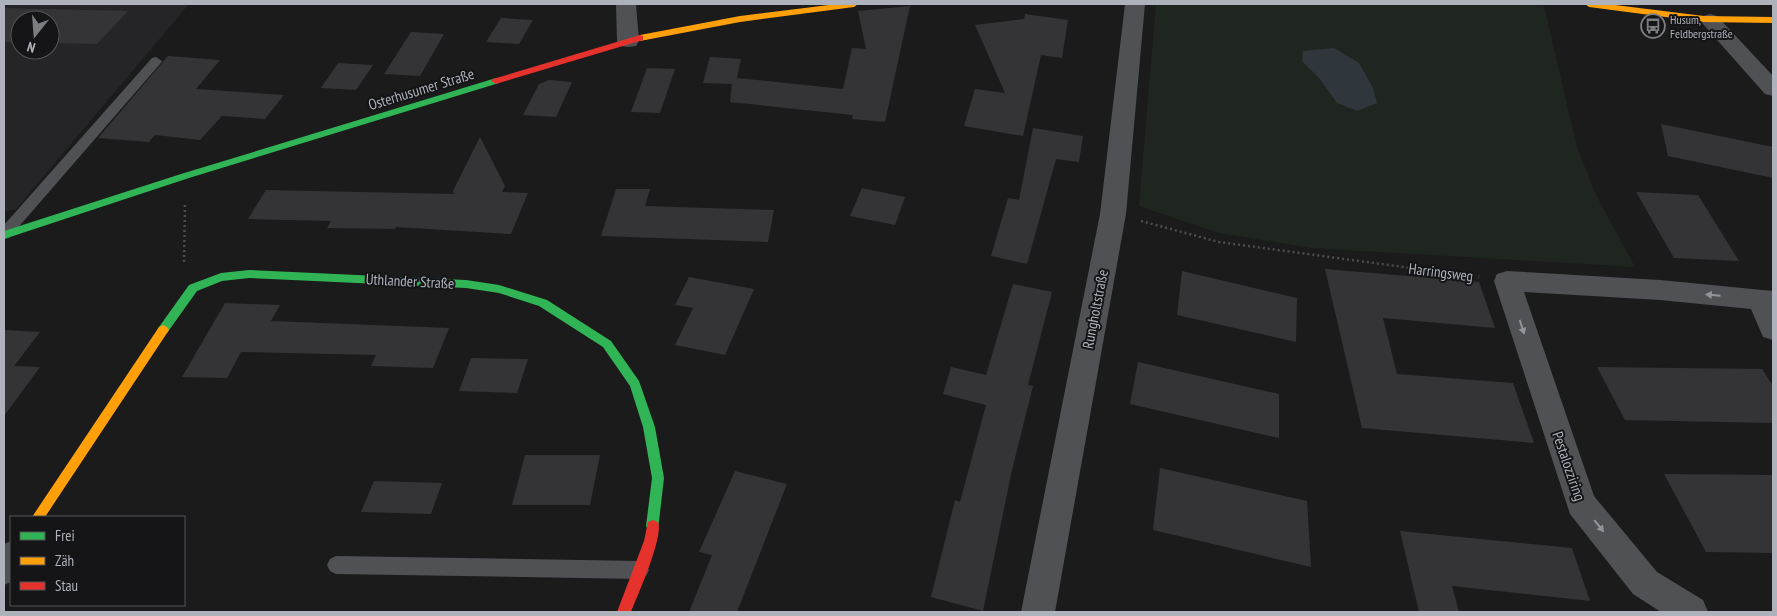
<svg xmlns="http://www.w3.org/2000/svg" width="1777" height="616" viewBox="0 0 1777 616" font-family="'PT Sans Narrow',sans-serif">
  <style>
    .built { fill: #252528; fill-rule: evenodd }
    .green { fill: #1f2620; fill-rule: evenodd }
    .water { fill: #2f373d }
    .building { fill: #343436 }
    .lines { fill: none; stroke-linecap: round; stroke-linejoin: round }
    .path-far1 { stroke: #4b4d4f; stroke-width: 2.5; stroke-dasharray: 2 3; stroke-linecap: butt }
    .path { stroke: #4b4d4f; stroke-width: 4; stroke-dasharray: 2.5 4.5; stroke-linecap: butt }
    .lane { fill: #505154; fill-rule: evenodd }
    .street { fill: #505154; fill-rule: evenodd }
    .fast { fill: #30b455; fill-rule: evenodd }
    .slow { fill: #ff9f0a; fill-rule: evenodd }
    .jam { fill: #e5322d; fill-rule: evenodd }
    .oneway { fill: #92959c }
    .labels { text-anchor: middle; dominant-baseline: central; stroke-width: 4; stroke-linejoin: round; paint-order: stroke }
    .far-poi-label { font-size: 12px; fill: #aeb2bb; stroke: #151518; text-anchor: start }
    .street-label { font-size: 15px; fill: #aeb2bb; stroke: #151518 }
  </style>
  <rect width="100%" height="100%" fill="#1b1b1c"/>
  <path class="built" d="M4,4H189L16,209L4,212ZM20,20H50V50H20Z"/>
  <path class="green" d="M1156,4H1528L1544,6L1577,147L1595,193L1635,267L1311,248L1219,233L1139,206ZM1303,61L1357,111L1337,103L1319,78Z"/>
  <polygon class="water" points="1334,48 1359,63 1373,88 1377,103 1357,111 1337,103 1319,78 1302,61 1303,51"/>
  <g class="building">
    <polygon points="910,6 885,122 852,119 853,115 730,102 732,84 703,83 710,57 741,59 737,78 843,89 852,48 866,49 858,11"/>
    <polygon points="4,8 128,11 97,44 50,43 50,20 20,20 20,43 4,42"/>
    <polygon points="1025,14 1068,20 1062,58 1041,55 1023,136 964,126 975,89 1005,93 975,25 1024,19"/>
    <polygon points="501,18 533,20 519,44 486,42"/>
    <polygon points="411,32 444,34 420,76 384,74"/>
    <polygon points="168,56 220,60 196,89 284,95 265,119 222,116 200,140 155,135 149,142 98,138"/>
    <polygon points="338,63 373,65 356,90 321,88"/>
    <polygon points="647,68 675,69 660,113 631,112"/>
    <polygon points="549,80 572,82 556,117 523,115 539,84"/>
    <polygon points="1661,124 1773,147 1773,178 1668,156"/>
    <polygon points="1033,128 1083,136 1079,162 1056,159 1027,264 991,256 1008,198 1019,200"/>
    <polygon points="480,137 505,186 502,192 528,193 511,234 396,227 395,229 327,228 331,221 248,219 266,190 454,194 453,191"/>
    <polygon points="862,188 905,197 895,225 850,216"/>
    <polygon points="616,189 650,189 645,206 774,210 768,242 601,236"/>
    <polygon points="1636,192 1698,195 1739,261 1674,258"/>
    <polygon points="1325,269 1479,282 1495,328 1383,318 1397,374 1513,383 1534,443 1362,428"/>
    <polygon points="1182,271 1297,298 1296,342 1177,315"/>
    <polygon points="689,277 754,289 725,355 675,345 693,308 675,305"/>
    <polygon points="1013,284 1052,292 1028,385 1033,386 1012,470 983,611 931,597 955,500 960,502 986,405 943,394 951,367 986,375"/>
    <polygon points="225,303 280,305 271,321 449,328 433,368 371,366 376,355 241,352 227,378 182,377"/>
    <polygon points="4,330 40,332 14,366 40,367 4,416"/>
    <polygon points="471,358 528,359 517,393 459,391"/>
    <polygon points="1138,362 1279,394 1279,438 1130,404"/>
    <polygon points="1597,367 1762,369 1773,386 1773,423 1625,420"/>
    <polygon points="525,455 600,455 590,505 512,505"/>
    <polygon points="1160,468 1307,501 1311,567 1153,530"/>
    <polygon points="735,471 787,484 737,612 689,612 712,555 699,552"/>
    <polygon points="1664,474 1773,475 1773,553 1706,552"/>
    <polygon points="374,481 442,483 431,514 361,512"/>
    <polygon points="1400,531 1572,548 1590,601 1452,586 1459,612 1419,612"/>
  </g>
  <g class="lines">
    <g class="path-far1">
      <polyline points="1141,221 1219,242 1418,269"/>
      <polyline points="184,262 185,203"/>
    </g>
    <polyline class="path" points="1409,268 1479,277"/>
    <g class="lane">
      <polygon points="156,57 162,61 160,64 9,238 4,239 4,225 152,58"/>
      <polygon points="336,556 640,561 646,564 649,570 646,576 640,579 336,574 330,571 327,565 330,559"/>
    </g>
    <g class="street">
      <polygon points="616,4 636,4 639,41 636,46 628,47 620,46 617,41"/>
      <polygon points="1125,4 1145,4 1126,214 1055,612 1021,612 1100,214"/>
      <polygon points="1710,14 1717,16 1773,76 1773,96 1765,94 1703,24 1700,20 1703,16"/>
      <polygon points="1507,271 1660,280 1773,291 1773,340 1763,337 1751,309 1660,300 1524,292 1594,496 1657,572 1703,600 1708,612 1661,612 1633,594 1570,514 1494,281 1497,274"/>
      <polygon points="11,541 11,582 4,585 4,544"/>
    </g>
    <g class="fast">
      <polygon points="496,78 499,79 499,83 189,178 4,239 4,231 181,174"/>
      <polygon points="249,270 466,280 499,285 547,300 611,341 639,381 655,427 664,478 658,530 653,532 648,530 646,526 652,478 643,427 630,386 603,347 539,306 499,293 466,288 249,278 222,281 197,291 167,333 159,333 157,330 159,327 189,285 221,273"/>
    </g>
    <g class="slow">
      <polygon points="837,4 858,4 854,7 740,22 640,41 636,38 640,35 740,16"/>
      <polygon points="1585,4 1607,4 1704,16 1773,17 1773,23 1704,22 1589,7"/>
      <polygon points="163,325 167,327 169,330 167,333 45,517 32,517 159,327"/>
    </g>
    <g class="jam">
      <polygon points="640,35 643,36 643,40 499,83 496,84 491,81 493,79"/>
      <path d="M653,520L658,522C664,536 638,595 631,612H617L644,541L648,522Z"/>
    </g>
  </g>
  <defs><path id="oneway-solid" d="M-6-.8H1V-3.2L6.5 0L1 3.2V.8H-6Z" transform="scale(1.25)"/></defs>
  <g class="oneway">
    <use href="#oneway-solid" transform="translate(1713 295) rotate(-175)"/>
    <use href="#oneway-solid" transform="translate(1522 327) rotate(72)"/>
    <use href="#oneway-solid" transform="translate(1599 526) rotate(51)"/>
  </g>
  <defs>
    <g id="bus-ring" transform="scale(1.25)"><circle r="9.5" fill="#151518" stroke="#7b7d83" stroke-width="1.5"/><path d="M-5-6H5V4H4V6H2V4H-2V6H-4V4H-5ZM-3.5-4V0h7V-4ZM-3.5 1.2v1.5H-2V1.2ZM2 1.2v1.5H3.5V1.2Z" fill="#7b7d83"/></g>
  </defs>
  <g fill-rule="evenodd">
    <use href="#bus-ring" x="1653" y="26"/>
  </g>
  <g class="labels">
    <g class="far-poi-label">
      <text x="1670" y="19">Husum,<tspan x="1670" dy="14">Feldbergstraße</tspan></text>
    </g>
    <g class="street-label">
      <text transform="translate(421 89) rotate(-17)">Osterhusumer Straße</text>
      <text transform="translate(1441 272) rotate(7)">Harringsweg</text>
      <text transform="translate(410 281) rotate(3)">Uthlander Straße</text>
      <text transform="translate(1095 309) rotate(-79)">Rungholtstraße</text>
      <text transform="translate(1569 466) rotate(71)">Pestalozziring</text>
    </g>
  </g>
  <rect width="1777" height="616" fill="none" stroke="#aeb2bb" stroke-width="10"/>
  <rect x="10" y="516" width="175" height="90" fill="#151518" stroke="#525459"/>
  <rect x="20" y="532" width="25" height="8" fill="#30b455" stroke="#525459"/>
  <text x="55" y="541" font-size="15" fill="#aeb2bb">Frei</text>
  <rect x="20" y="557" width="25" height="8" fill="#ff9f0a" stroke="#525459"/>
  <text x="55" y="566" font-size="15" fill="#aeb2bb">Zäh</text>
  <rect x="20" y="582" width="25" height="8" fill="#e5322d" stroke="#525459"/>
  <text x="55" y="591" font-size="15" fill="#aeb2bb">Stau</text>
  <g transform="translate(35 35) rotate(197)"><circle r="24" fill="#151518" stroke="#525459"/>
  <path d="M0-4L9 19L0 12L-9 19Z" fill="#7b7d83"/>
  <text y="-8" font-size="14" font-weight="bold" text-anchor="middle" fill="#aeb2bb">N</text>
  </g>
</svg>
